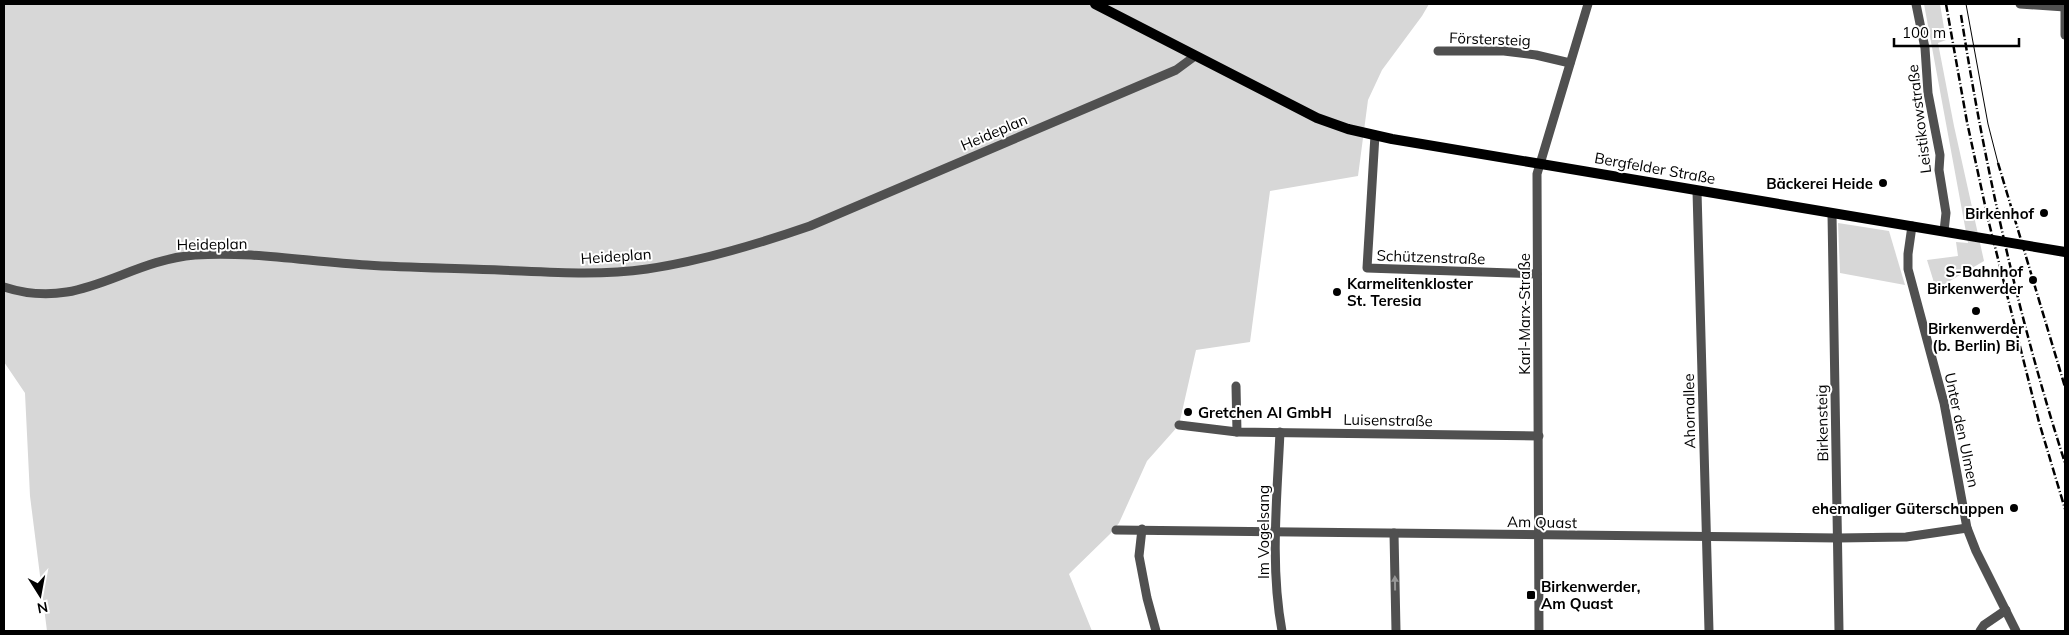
<svg xmlns="http://www.w3.org/2000/svg" width="2069" height="635" viewBox="0 0 2069 635" font-family="Mulish,sans-serif">
  <style>
    .green { fill: #d7d7d7 }
    .lines { fill: none; stroke-linecap: round; stroke-linejoin: round }
    .minor { stroke: #505050; stroke-width: 9 }
    .major { stroke: #000; stroke-width: 10 }
    .tram { stroke: #000; stroke-width: 1 }
    .rail { stroke: #000; stroke-width: 2.5; stroke-dasharray: 8 2.5 1 2.5; stroke-linecap: butt }
    .oneway { fill: #969696 }
    .poi-dot { fill: #000; stroke: #fff; stroke-width: 2 }
    .labels { text-anchor: middle; dominant-baseline: central; stroke-width: 4; stroke-linejoin: round; paint-order: stroke }
    .street-label { font-size: 15px; fill: #000; stroke: #fff }
    .poi-label { font-size: 15px; font-weight: bold; fill: #000; stroke: #fff; text-anchor: end }
  </style>
  <rect width="100%" height="100%" fill="#fff"/>
  <g class="green">
    <polygon points="4,4 1429,4 1422,16 1382,70 1368,100 1358,176 1270,191 1250,342 1196,350 1179,425 1147,461 1119,523 1110,534 1069,574 1092,631 47,631 30,496 25,393 4,362"/>
    <polygon points="1924,4 1940,4 1946,40 1938,43 1954,126 1984,261 1936,289 1927,260 1958,256 1956,242 1968,243"/>
    <polygon points="1838,223 1889,231 1905,285 1840,273"/>
  </g>
  <g class="lines">
    <g class="minor">
      <polyline points="1916,4 1925,48 1928,93 1940,155 1939,170 1946,213 1944,231"/>
      <polyline points="2020,4 2065,7"/>
      <polyline points="2065,4 2065,35"/>
      <polyline points="1438,51 1504,51 1536,55 1570,63"/>
      <polyline points="1375,135 1367,268 1537,274"/>
      <polyline points="1697,191 1709,631"/>
      <polyline points="1832,214 1839,631"/>
      <polyline points="1912,226 1908,254 1908,269 1944,403 1967,528 1976,551 2016,631"/>
      <path d="M4,287C81,312 123,261 195,255C251,251 311,262 367,265C411,268 455,268 499,270C548,272 598,276 647,269C702,261 758,244 810,226L1176,70L1195,56"/>
      <polyline points="1236,386 1237,432"/>
      <polyline points="1179,425 1237,432 1539,436"/>
      <path d="M1280,432C1277,498 1270,566 1282,631"/>
      <polyline points="1142,529 1139,556 1147,598 1156,631"/>
      <polyline points="1116,530 1838,538 1906,537 1967,528"/>
      <polyline points="1394,533 1396,631"/>
      <polyline points="1539,631 1537,174 1588,4"/>
      <polyline points="1980,631 1984,625 2006,610"/>
    </g>
    <polyline class="major" points="1095,4 1317,118 1348,129 1392,139 2065,252"/>
    <polyline class="tram" points="1966,4 1988,124 1998,163"/>
    <g class="rail">
      <polyline points="1946,4 1967,122 1988,219 2039,422 2065,509"/>
      <path d="M1961,15C1984,164 2019,320 2065,463"/>
      <polyline points="1998,163 2065,387"/>
    </g>
  </g>
  <defs><path id="oneway-solid" d="M-6-.8H1V-3.2L6.5 0L1 3.2V.8H-6Z" transform="scale(1.25)"/></defs>
  <use class="oneway" href="#oneway-solid" transform="translate(1395 583) rotate(-91)"/>
  <g class="poi-dot">
    <circle cx="1883" cy="183" r="5"/>
    <circle cx="2044" cy="213" r="5"/>
    <circle cx="2033" cy="280" r="5"/>
    <circle cx="1337" cy="292" r="5"/>
    <circle cx="1976" cy="311" r="5"/>
    <circle cx="1188" cy="412" r="5"/>
    <circle cx="2014" cy="508" r="5"/>
    <rect x="1526" y="590" width="10" height="10" rx="2.5"/>
  </g>
  <g class="labels">
    <g class="street-label">
      <text transform="translate(1490 39) rotate(2)">Förstersteig</text>
      <text transform="translate(1919 119) rotate(-97)">Leistikowstraße</text>
      <text transform="translate(994 132) rotate(-23)">Heideplan</text>
      <text transform="translate(1655 168) rotate(10)">Bergfelder Straße</text>
      <text transform="translate(212 244) rotate(-1)">Heideplan</text>
      <text transform="translate(616 256) rotate(-4)">Heideplan</text>
      <text transform="translate(1431 257) rotate(2)">Schützenstraße</text>
      <text transform="translate(1524 314) rotate(-90)">Karl-Marx-Straße</text>
      <text transform="translate(1689 411) rotate(-91)">Ahornallee</text>
      <text transform="translate(1388 420) rotate(1)">Luisenstraße</text>
      <text transform="translate(1822 423) rotate(-91)">Birkensteig</text>
      <text transform="translate(1962 430) rotate(78)">Unter den Ulmen</text>
      <text transform="translate(1542 522) rotate(1)">Am Quast</text>
      <text transform="translate(1263 532) rotate(-90)">Im Vogelsang</text>
    </g>
    <g class="poi-label">
      <text x="1873" y="183">Bäckerei Heide</text>
      <text x="2034" y="213">Birkenhof</text>
      <text x="2023" y="271">S-Bahnhof<tspan x="2023" dy="17">Birkenwerder</tspan></text>
      <text x="1347" y="283" text-anchor="start">Karmelitenkloster<tspan x="1347" dy="17">St. Teresia</tspan></text>
      <text x="1976" y="328" text-anchor="middle">Birkenwerder<tspan x="1976" dy="17">(b. Berlin) Bi</tspan></text>
      <text x="1198" y="412" text-anchor="start">Gretchen AI GmbH</text>
      <text x="2004" y="508">ehemaliger Güterschuppen</text>
      <text x="1541" y="586" text-anchor="start">Birkenwerder,<tspan x="1541" dy="17">Am Quast</tspan></text>
    </g>
  </g>
  <rect width="2069" height="635" fill="none" stroke="#000000" stroke-width="10"/>
  <g transform="translate(40 595) rotate(169)" stroke="#ffffff" stroke-width="4" paint-order="stroke">
  <path d="M0-4L9 19L0 12L-9 19Z" fill="#000000"/>
  <text y="-8" font-size="14" font-weight="bold" text-anchor="middle" fill="#000000">N</text>
  </g>
  <path d="M1894 38v8h125v-8" fill="none" stroke="#000000" stroke-width="2.5"/>
  <text x="1902" y="38" font-size="15" fill="#000000" stroke="#ffffff" stroke-width="4" paint-order="stroke">100 m</text>
</svg>
